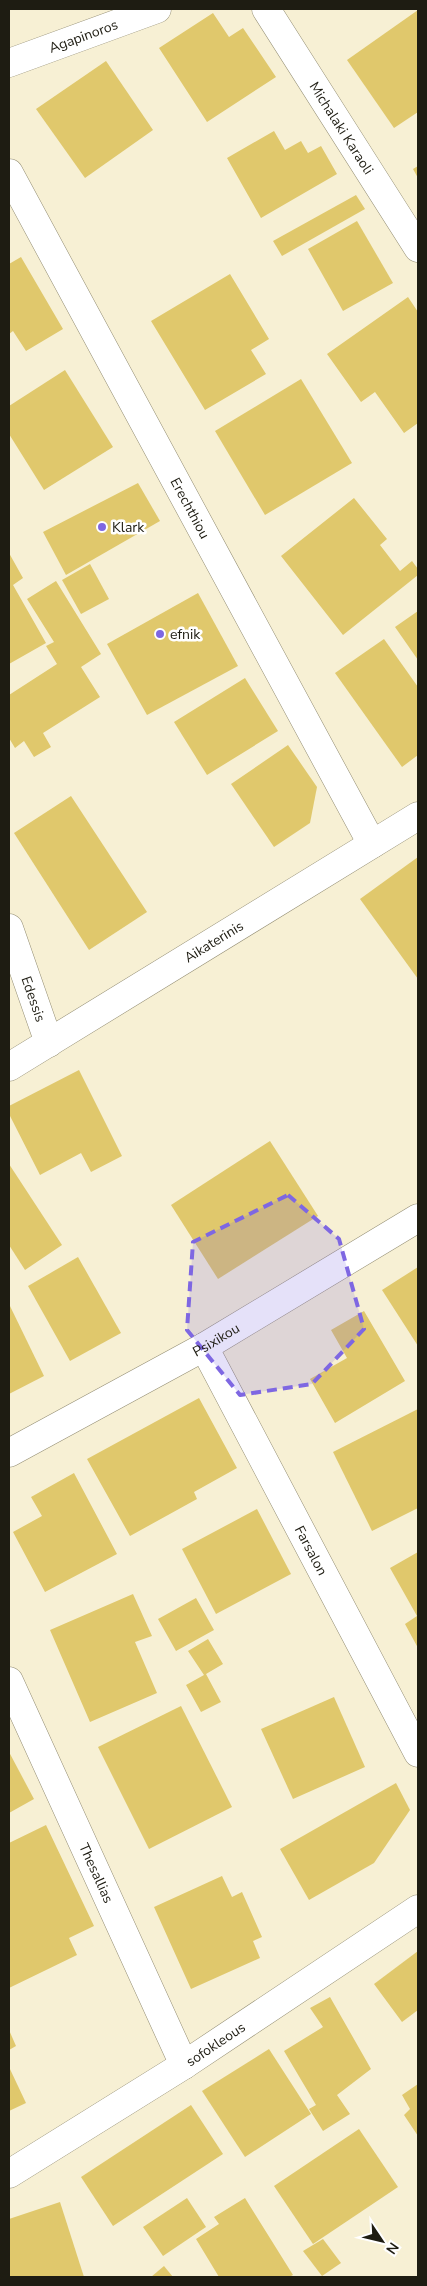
<svg xmlns="http://www.w3.org/2000/svg" width="427" height="2286" viewBox="0 0 427 2286" font-family="'Nunito Sans',sans-serif">
  <style>
    .building { fill: #e0c86c }
    .lines { fill: none; stroke-linecap: round; stroke-linejoin: round }
    .minor-casing { stroke: #938d73; stroke-width: 29 }
    .minor { stroke: #fff; stroke-width: 28 }
    .marked { fill: #7e67e2; fill-opacity: 0.2; stroke: #7e67e2; stroke-width: 4; stroke-dasharray: 10 6; stroke-linejoin: round }
    .poi-dot { fill: #7e67e2; stroke: #fff; stroke-width: 2 }
    .labels { text-anchor: middle; dominant-baseline: central; stroke-width: 5; stroke-linejoin: round; paint-order: stroke }
    .street-label { font-size: 14px; fill: #1e1c12; stroke: #fff }
    .poi-label { font-size: 14px; fill: #1e1c12; stroke: #fff; text-anchor: start }
  </style>
  <rect width="100%" height="100%" fill="#f7f0d4"/>
  <g class="building">
    <polygon points="418,10 418,112 394,128 347,60"/>
    <polygon points="213,13 229,37 243,28 276,77 207,122 159,48"/>
    <polygon points="106,61 153,130 85,178 36,109"/>
    <polygon points="274,131 285,150 301,141 308,153 321,146 337,174 261,218 227,158"/>
    <polygon points="418,166 418,178 413,169"/>
    <polygon points="356,195 365,209 282,256 273,241"/>
    <polygon points="357,221 393,283 343,311 308,249"/>
    <polygon points="21,257 63,329 26,351 13,331 9,334 9,264"/>
    <polygon points="230,274 269,339 251,350 266,374 205,410 151,321"/>
    <polygon points="408,297 418,312 418,423 404,433 375,392 361,402 327,354"/>
    <polygon points="65,370 113,447 44,490 9,434 9,406"/>
    <polygon points="301,379 352,463 265,515 215,431"/>
    <polygon points="138,483 160,521 66,575 43,532"/>
    <polygon points="354,498 387,539 380,545 400,571 412,561 418,569 418,575 343,635 281,556"/>
    <polygon points="9,553 23,578 13,585 46,643 9,664"/>
    <polygon points="90,564 109,599 81,614 62,580"/>
    <polygon points="56,581 101,654 81,667 100,697 43,733 51,747 34,757 24,741 15,748 9,738 9,695 57,664 46,646 54,642 27,599"/>
    <polygon points="198,593 238,666 147,715 107,644"/>
    <polygon points="418,611 418,660 395,627"/>
    <polygon points="384,639 418,687 418,755 402,767 335,673"/>
    <polygon points="245,678 278,731 207,775 174,722"/>
    <polygon points="288,745 317,787 310,823 274,847 231,784"/>
    <polygon points="71,796 147,912 89,950 14,833"/>
    <polygon points="418,857 418,979 360,899"/>
    <polygon points="79,1070 122,1156 91,1172 81,1153 40,1175 9,1114 9,1106"/>
    <polygon points="270,1141 318,1216 218,1279 171,1205"/>
    <polygon points="9,1164 62,1245 25,1270 9,1245"/>
    <polygon points="78,1257 121,1333 70,1361 28,1286"/>
    <polygon points="418,1267 418,1346 382,1290"/>
    <polygon points="9,1304 44,1376 9,1394"/>
    <polygon points="364,1311 405,1381 335,1423 310,1379 347,1358 331,1330"/>
    <polygon points="199,1398 237,1468 194,1492 197,1499 130,1536 87,1459"/>
    <polygon points="418,1409 418,1508 372,1531 333,1452"/>
    <polygon points="74,1473 117,1554 45,1592 13,1532 42,1516 31,1497"/>
    <polygon points="257,1509 291,1574 216,1614 182,1549"/>
    <polygon points="418,1552 418,1648 405,1624 417,1616 390,1568"/>
    <polygon points="133,1594 152,1636 135,1642 157,1693 90,1722 50,1630"/>
    <polygon points="196,1598 214,1630 176,1651 158,1619"/>
    <polygon points="208,1639 223,1664 206,1674 221,1702 201,1712 186,1685 204,1675 188,1651"/>
    <polygon points="334,1697 365,1767 293,1799 261,1729"/>
    <polygon points="181,1706 232,1807 149,1849 98,1747"/>
    <polygon points="9,1752 34,1799 9,1813"/>
    <polygon points="396,1783 410,1810 374,1863 309,1900 280,1849"/>
    <polygon points="46,1825 94,1926 69,1938 77,1955 9,1988 9,1843"/>
    <polygon points="222,1876 232,1897 242,1892 262,1937 253,1941 260,1958 191,1989 154,1907"/>
    <polygon points="418,1951 418,2010 402,2022 374,1984"/>
    <polygon points="330,1997 371,2069 337,2095 350,2114 323,2131 309,2109 316,2105 284,2051 323,2027 310,2008"/>
    <polygon points="9,2030 16,2046 9,2050"/>
    <polygon points="269,2049 311,2114 245,2157 202,2091"/>
    <polygon points="9,2067 26,2103 9,2111"/>
    <polygon points="418,2084 418,2136 404,2115 410,2109 402,2095"/>
    <polygon points="191,2105 223,2154 113,2226 81,2177"/>
    <polygon points="359,2129 398,2187 313,2244 274,2186"/>
    <polygon points="187,2198 206,2227 163,2256 143,2227"/>
    <polygon points="245,2198 293,2275 289,2277 219,2277 196,2239 219,2224 214,2217"/>
    <polygon points="60,2202 84,2277 9,2277 9,2219"/>
    <polygon points="323,2239 341,2263 322,2276 303,2251"/>
    <polygon points="164,2266 173,2277 151,2277"/>
  </g>
  <g class="lines">
    <g class="minor-casing">
      <g id="minor">
        <path id="s1" d="M266,9L418,248"/>
        <path id="s2" d="M9,63L157,9"/>
        <path id="s3" d="M9,173L372,844"/>
        <path id="s4" d="M9,928L49,1043"/>
        <path id="s5" d="M9,1067L418,816"/>
        <path id="s6" d="M204,1347L418,1753"/>
        <path id="s7" d="M9,1453L204,1347L418,1218"/>
        <path id="s8" d="M9,1681L184,2065"/>
        <path id="s9" d="M9,2174L184,2065L418,1909"/>
      </g>
    </g>
    <use href="#minor" class="minor"/>
  </g>
  <path class="marked" d="M288,1195L339,1239L364,1329L312,1384L240,1395L187,1330L193,1242Z"/>
  <g class="poi-dot">
    <circle cx="102" cy="527" r="5"/>
    <circle cx="160" cy="634" r="5"/>
  </g>
  <g class="labels">
    <g class="street-label">
      <text stroke="none"><textPath href="#s2" startOffset="79">Agapinoros</textPath></text>
      <text stroke="none"><textPath href="#s1" startOffset="141">Michalaki Karaoli</textPath></text>
      <text stroke="none"><textPath href="#s3" startOffset="381">Erechthiou</textPath></text>
      <text stroke="none"><textPath href="#s5" startOffset="240">Aikaterinis</textPath></text>
      <text stroke="none"><textPath href="#s4" startOffset="75">Edessis</textPath></text>
      <text stroke="none"><textPath href="#s7" startOffset="236">Psixikou</textPath></text>
      <text stroke="none"><textPath href="#s6" startOffset="230">Farsalon</textPath></text>
      <text stroke="none"><textPath href="#s8" startOffset="211">Thesallias</textPath></text>
      <text stroke="none"><textPath href="#s9" startOffset="244">sofokleous</textPath></text>
    </g>
    <g class="poi-label">
      <text x="112" y="527">Klark</text>
      <text x="170" y="634">efnik</text>
    </g>
  </g>
  <rect width="427" height="2286" fill="none" stroke="#1e1c12" stroke-width="20"/>
  <g transform="translate(382 2241) rotate(125)" stroke="#ffffff" stroke-width="4" paint-order="stroke">
  <path d="M0-4L9 19L0 12L-9 19Z" fill="#1e1c12"/>
  <text y="-8" font-size="14" font-weight="bold" text-anchor="middle" fill="#1e1c12">N</text>
  </g>
</svg>
